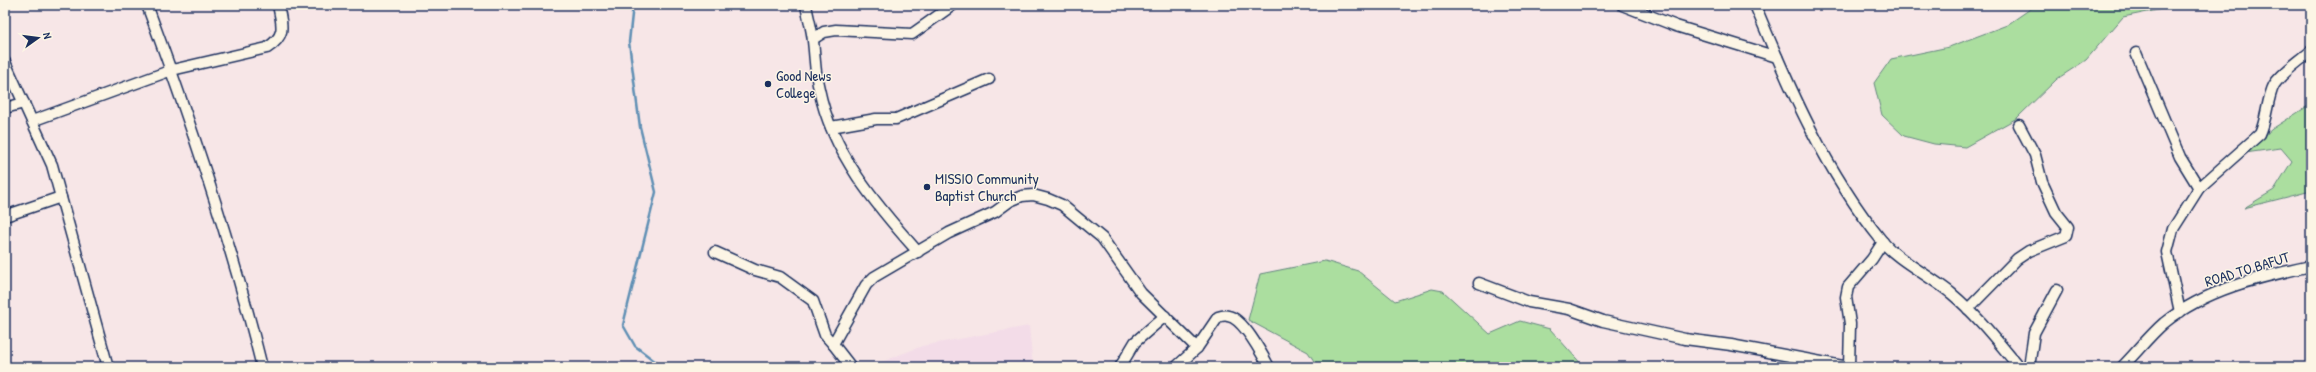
<svg xmlns="http://www.w3.org/2000/svg" width="2316" height="372" viewBox="0 0 2316 372" font-family="'Patrick Hand',sans-serif">
  <style>
    .built { fill: #f3dce8 }
    .green { fill: #abde9f; stroke: #63867e }
    .lines { fill: none; stroke-linecap: round; stroke-linejoin: round }
    .stream { stroke: #5f8fb4; stroke-width: 2.5 }
    .minor-casing { stroke: #1b2f5e; stroke-width: 13 }
    .minor { stroke: #fcf5e5; stroke-width: 10 }
    .poi-dot { fill: #1b2f5e; stroke: #fcf5e5; stroke-width: 1.5 }
    .labels { text-anchor: middle; dominant-baseline: central; stroke-width: 3; stroke-linejoin: round; paint-order: stroke }
    .poi-label { font-size: 15px; fill: #1b2f5e; stroke: #fcf5e5; text-anchor: start }
    .street-label { font-size: 15px; fill: #1b2f5e; stroke: #fcf5e5 }
  </style>
  <rect width="100%" height="100%" fill="#f7e6e7"/>
  <filter id="ink" filterUnits="userSpaceOnUse"><feTurbulence type="fractalNoise" baseFrequency=".025" numOctaves="2"/><feDisplacementMap in="SourceGraphic" scale="8" xChannelSelector="R" yChannelSelector="G"/><feConvolveMatrix kernelMatrix="1 2 1 2 8 2 1 2 1" color-interpolation-filters="sRGB"/></filter>
  <g filter="url(#ink)">
    <polygon class="built" points="1029,326 1033,367 869,367 922,346"/>
    <g class="green">
      <polygon points="2036,5 2182,5 2123,17 2086,60 2057,79 2017,118 1965,147 1934,144 1904,136 1882,115 1874,83 1891,59 1949,47 2007,25"/>
      <polygon points="2311,104 2311,191 2244,208 2274,190 2292,161 2281,148 2245,153 2272,129"/>
      <polygon points="1325,261 1358,271 1395,301 1432,289 1443,291 1490,334 1520,321 1550,329 1584,367 1318,367 1308,352 1248,320 1260,274"/>
    </g>
    <g class="lines">
      <polyline class="stream" points="633,5 629,42 640,127 656,192 623,325 635,346 656,362 658,367"/>
      <g class="minor-casing">
        <g id="minor">
          <path d="M147,5C191,123 232,245 262,367"/>
          <path d="M806,5C808,17 812,29 813,41C815,57 815,74 819,89C832,153 876,205 918,252"/>
          <polyline points="1622,5 1676,26 1777,57"/>
          <path d="M1755,5C1789,87 1825,171 1882,241C1897,260 1932,277 1952,294C1977,315 1998,342 2019,367"/>
          <polyline points="813,39 824,32 836,30 912,34 953,5"/>
          <polyline points="2136,53 2180,157 2199,188"/>
          <polyline points="5,62 52,165 108,367"/>
          <polyline points="5,108 24,103"/>
          <path d="M32,121L172,70L267,48C287,35 282,25 278,5"/>
          <polyline points="831,127 876,119 896,119 989,79"/>
          <polyline points="5,216 61,197"/>
          <polyline points="715,252 755,270 780,277 813,301 825,335 833,344"/>
          <polyline points="1479,283 1529,302 1569,309 1603,321 1685,339 1731,345 1848,367"/>
          <polyline points="1968,309 2017,259 2029,251 2066,236 2068,227 2056,212 2042,182 2035,155 2019,125"/>
          <path d="M2180,312L2167,252L2173,229L2199,188L2260,134C2267,119 2267,98 2274,85C2282,72 2300,61 2311,51"/>
          <polyline points="851,367 833,344 866,285 874,277 949,233 995,212 1010,201 1022,196 1033,195 1048,199 1062,205 1102,238 1141,293 1197,348"/>
          <polyline points="1120,367 1135,342 1165,316"/>
          <path d="M1176,367L1197,348L1218,317C1221,316 1225,315 1228,316C1243,318 1262,354 1269,367"/>
          <polyline points="1849,367 1850,324 1846,297 1848,287 1872,259 1883,242"/>
          <polyline points="2029,367 2034,333 2057,290"/>
          <path d="M2122,367C2136,353 2149,336 2164,323C2206,289 2260,277 2311,266"/>
        </g>
      </g>
      <use href="#minor" class="minor"/>
    </g>
  </g>
  <g class="poi-dot">
    <circle cx="768" cy="84" r="4"/>
    <circle cx="927" cy="187" r="4"/>
  </g>
  <g class="labels">
    <g class="poi-label">
      <text x="776" y="75">Good News<tspan x="776" dy="17">College</tspan></text>
      <text x="935" y="178">MISSIO Community<tspan x="935" dy="17">Baptist Church</tspan></text>
    </g>
    <g class="street-label">
      <text transform="translate(2247 269) rotate(-17)">ROAD TO BAFUT</text>
    </g>
  </g>
  <rect width="2316" height="372" fill="none" stroke="#fcf5e5" stroke-width="20"/>
  <rect x="10" y="10" width="2296" height="352" fill="none" stroke="#1b2f5e" stroke-width="1.5" filter="url(#ink)"/>
  <g transform="translate(38 38) rotate(76)" stroke="#fcf5e5" stroke-width="3" paint-order="stroke">
  <path d="M0-3L7 15L0 10L-7 15Z" fill="#1b2f5e"/>
  <text y="-6" font-size="11" font-weight="bold" text-anchor="middle" fill="#1b2f5e">N</text>
  </g>
</svg>
